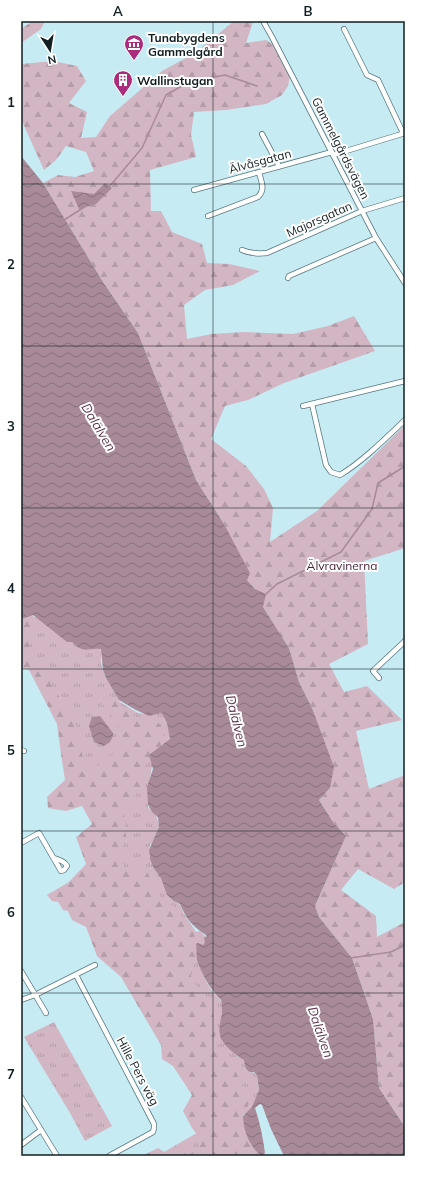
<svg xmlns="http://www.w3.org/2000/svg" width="426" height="1177" viewBox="0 0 426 1177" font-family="Mulish,sans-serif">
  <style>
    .grass { fill: url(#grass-tufts) }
    .forest { fill: url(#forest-firs) }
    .water { fill: url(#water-waves) }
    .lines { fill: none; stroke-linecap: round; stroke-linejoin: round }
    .stream { stroke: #a88a99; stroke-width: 1.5 }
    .minor-casing { stroke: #57787f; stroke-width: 6 }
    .minor { stroke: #fff; stroke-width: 4.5 }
    .grid { fill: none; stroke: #111f22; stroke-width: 1; stroke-opacity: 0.55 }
    .labels { text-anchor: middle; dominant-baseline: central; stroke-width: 4; stroke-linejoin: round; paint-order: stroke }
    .poi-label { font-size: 12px; font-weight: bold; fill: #111f22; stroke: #fff; text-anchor: start }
    .street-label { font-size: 12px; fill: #111f22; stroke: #fff }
    .park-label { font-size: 12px; fill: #471d35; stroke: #fff }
    .water-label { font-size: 13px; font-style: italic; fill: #60344c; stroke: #fff }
    .neatline { fill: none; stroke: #111f22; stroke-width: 1.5 }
    .grid-label { font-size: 13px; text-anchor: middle; font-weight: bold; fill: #111f22 }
  </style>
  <defs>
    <pattern id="grass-tufts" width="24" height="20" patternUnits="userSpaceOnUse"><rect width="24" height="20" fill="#d3b6c4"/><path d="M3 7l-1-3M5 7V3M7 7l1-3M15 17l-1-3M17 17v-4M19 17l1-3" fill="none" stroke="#b49ca8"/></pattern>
    <pattern id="forest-firs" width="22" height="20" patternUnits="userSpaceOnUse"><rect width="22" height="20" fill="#d3b6c4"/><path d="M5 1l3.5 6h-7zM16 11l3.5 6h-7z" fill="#b49ca8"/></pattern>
    <pattern id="water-waves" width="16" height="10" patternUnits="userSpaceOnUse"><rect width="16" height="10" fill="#a88a99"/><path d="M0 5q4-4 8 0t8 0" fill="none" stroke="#87707c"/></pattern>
  </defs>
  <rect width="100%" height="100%" fill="#c6ebf3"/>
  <g class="grass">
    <polygon points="21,610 32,616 97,638 101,650 101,663 104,674 120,702 138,713 152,715 162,713 169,718 170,737 169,741 152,766 148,790 148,807 150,810 156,815 159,825 158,837 150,845 149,856 153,867 161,875 164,883 167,895 180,905 184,914 196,932 200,931 206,937 206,944 199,946 197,949 199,953 198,962 207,983 212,991 221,1001 223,1009 223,1042 237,1056 246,1061 247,1070 249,1072 255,1073 257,1075 259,1091 253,1109 243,1115 243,1122 260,1156 157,1156 202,1130 193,1092 127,967 72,912 63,910 53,893 75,879 100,845 44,675 21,664"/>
    <polygon points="54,1022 112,1126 85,1141 70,1113 24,1037"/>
  </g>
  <g class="forest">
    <polygon points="33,21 45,21 41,29 21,43 21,29"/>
    <polygon points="234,21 253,21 252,25 246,43 266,40 276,46 290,76 288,86 282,95 266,104 226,110 194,112 191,135 196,157 150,170 151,211 161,211 172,232 202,244 207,263 229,264 260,271 233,285 205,290 184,305 187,339 211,334 245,332 293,334 328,326 354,316 375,351 284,383 248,400 225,406 211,439 246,466 264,489 273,508 270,542 317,511 405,425 405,548 364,561 368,644 329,664 344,692 367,686 402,720 356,731 369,789 405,775 405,882 394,889 358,869 341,890 376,916 377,937 405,922 405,1127 379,1088 373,1019 352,958 319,917 315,906 346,836 333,822 319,800 330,788 312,708 299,682 289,648 263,607 255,589 247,580 224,524 196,480 138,333 103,282 43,183 58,175 75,177 94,171 86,152 66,146 56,160 44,170 21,119 21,64 53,61 77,66 86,81 69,103 87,112 81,138 96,137 110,116 162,71 195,53"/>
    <polygon points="33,615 30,649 45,674 75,722 85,767 92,775 101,762 121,749 117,723 101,702 109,695 136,717 152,718 161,725 165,742 148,758 140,788 124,813 126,837 119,857 129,875 146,870 163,901 177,908 186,921 194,934 197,948 191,976 213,1014 218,1028 211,1048 235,1070 250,1102 239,1116 257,1156 185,1156 198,1150 199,1137 192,1128 183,1111 192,1095 173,1066 162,1059 161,1045 121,977 97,956 86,927 72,920 64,903 52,901 47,895 69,882 86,864 76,837 92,824 82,806 66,811 48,808 47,797 65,780 61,754 57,724 29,670 21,668 21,619"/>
    <polygon points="158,1148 169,1155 177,1156 142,1156"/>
  </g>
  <g class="water">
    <path d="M21,156L43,183L103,282L138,333L196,480L224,524L250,573L247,580L255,589L266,594L263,607L289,648L299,682L312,708L334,767L330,788L319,800L333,822L346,836L315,906L319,917L352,958L373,1019L379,1088L405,1127V1156H284L271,1129L262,1105L260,1104L255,1108C260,1123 263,1138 265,1153L262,1156C250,1148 243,1130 243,1116L252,1107L259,1090L257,1075L254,1072C246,1074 245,1066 244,1060C237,1056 221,1044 220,1035C218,1028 221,1020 222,1013C222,1008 222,1004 221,1000C210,989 202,975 197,960C196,955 197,950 196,944L198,943L203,945L205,942L204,938L207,936C191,924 188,922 180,904L174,901L167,895L161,878L153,867L150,859L149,850L159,827L158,817L152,812L148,805L147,787L153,769L149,755L170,739L167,723L162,713L149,716L136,710L119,700L106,678L103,670L101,649C87,647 85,655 72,642H67L33,615L21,619Z"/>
    <polygon points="105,183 112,188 96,204 79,209 71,191 94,194"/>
    <polygon points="100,716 113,733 113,736 110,742 104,746 94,742 89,726 92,717"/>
  </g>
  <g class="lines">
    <g class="stream">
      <polyline points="109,187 142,148 166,95 189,82 225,75 257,86"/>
      <polyline points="64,220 86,206"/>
      <polyline points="266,594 277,584 341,552 372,509 378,483 402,468 405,466"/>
      <polyline points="350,958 391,952 405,945"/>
    </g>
    <g class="minor-casing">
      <g id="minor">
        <polyline points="263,21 272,37 376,238 405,283"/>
        <polyline points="344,29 367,75 378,80 403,133"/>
        <polyline points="262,134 279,166"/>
        <polyline points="333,155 405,133"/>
        <polyline points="194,190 332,152"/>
        <path d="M208,216L258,197C266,189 261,182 259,172"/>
        <path d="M242,250C251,254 258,254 267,253L362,211L405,198"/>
        <polyline points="288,278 289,276 376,238"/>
        <path d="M312,404L326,465L331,472L340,475C362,462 386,438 405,420"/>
        <polyline points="303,406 405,381"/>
        <polyline points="379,678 373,671 405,641"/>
        <polyline points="21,750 24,751"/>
        <path d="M21,843L39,833L61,871L64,870L67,866C65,861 59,860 54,858"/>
        <polyline points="21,971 46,1013"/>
        <polyline points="76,975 154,1124 154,1128 153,1132 109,1156"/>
        <polyline points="21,1000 35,995 95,965"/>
        <polyline points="21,1097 57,1156"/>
        <polyline points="21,1145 41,1130"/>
      </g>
    </g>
    <use href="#minor" class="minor"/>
  </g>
  <path class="grid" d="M213,21V1156M21,184H405M21,346H405M21,508H405M21,669H405M21,831H405M21,993H405"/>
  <defs>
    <g id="museum-pin" transform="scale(1)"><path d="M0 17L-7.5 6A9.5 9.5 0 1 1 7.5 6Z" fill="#aa2c7c" stroke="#fff"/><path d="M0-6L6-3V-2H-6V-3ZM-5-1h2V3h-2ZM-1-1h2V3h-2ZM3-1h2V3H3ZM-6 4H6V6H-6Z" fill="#fff"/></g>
    <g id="building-pin" transform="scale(1)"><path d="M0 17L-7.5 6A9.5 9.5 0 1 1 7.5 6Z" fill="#aa2c7c" stroke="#fff"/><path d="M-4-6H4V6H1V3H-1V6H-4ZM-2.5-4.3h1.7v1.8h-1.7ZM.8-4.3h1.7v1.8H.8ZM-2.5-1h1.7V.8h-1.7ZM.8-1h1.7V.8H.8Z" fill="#fff"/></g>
  </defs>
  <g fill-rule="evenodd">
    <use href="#museum-pin" x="134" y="44"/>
    <use href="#building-pin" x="123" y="80"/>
  </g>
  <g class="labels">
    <g class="poi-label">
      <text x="148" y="37">Tunabygdens<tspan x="148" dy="14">Gammelgård</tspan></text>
      <text x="137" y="80">Wallinstugan</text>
    </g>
    <g class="street-label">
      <text transform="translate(341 148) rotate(63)">Gammelgårdsvägen</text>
      <text transform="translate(260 161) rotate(-15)">Älvåsgatan</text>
      <text transform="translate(319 219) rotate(-24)">Majorsgatan</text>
      <text transform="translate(138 1071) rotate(62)">Hille Pers väg</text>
    </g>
    <g class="park-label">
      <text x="342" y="565">Älvravinerna</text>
    </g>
    <g class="water-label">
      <text transform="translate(99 427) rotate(59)">Dalälven</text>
      <text transform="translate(237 721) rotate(76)">Dalälven</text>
      <text transform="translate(321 1032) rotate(71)">Dalälven</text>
    </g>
  </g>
  <rect width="426" height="1177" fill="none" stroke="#ffffff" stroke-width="44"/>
  <g transform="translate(50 50) rotate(168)" stroke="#ffffff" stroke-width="3" paint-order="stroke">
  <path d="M0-3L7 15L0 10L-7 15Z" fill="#111f22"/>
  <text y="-6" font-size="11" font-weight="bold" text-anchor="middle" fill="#111f22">N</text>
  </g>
  <rect x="22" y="22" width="382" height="1133" class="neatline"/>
  <g class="grid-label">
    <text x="118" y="16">A</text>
    <text x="308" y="16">B</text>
    <text x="11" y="107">1</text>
    <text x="11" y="269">2</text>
    <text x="11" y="431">3</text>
    <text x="11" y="593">4</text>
    <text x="11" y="755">5</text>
    <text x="11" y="917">6</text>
    <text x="11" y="1079">7</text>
  </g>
</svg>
